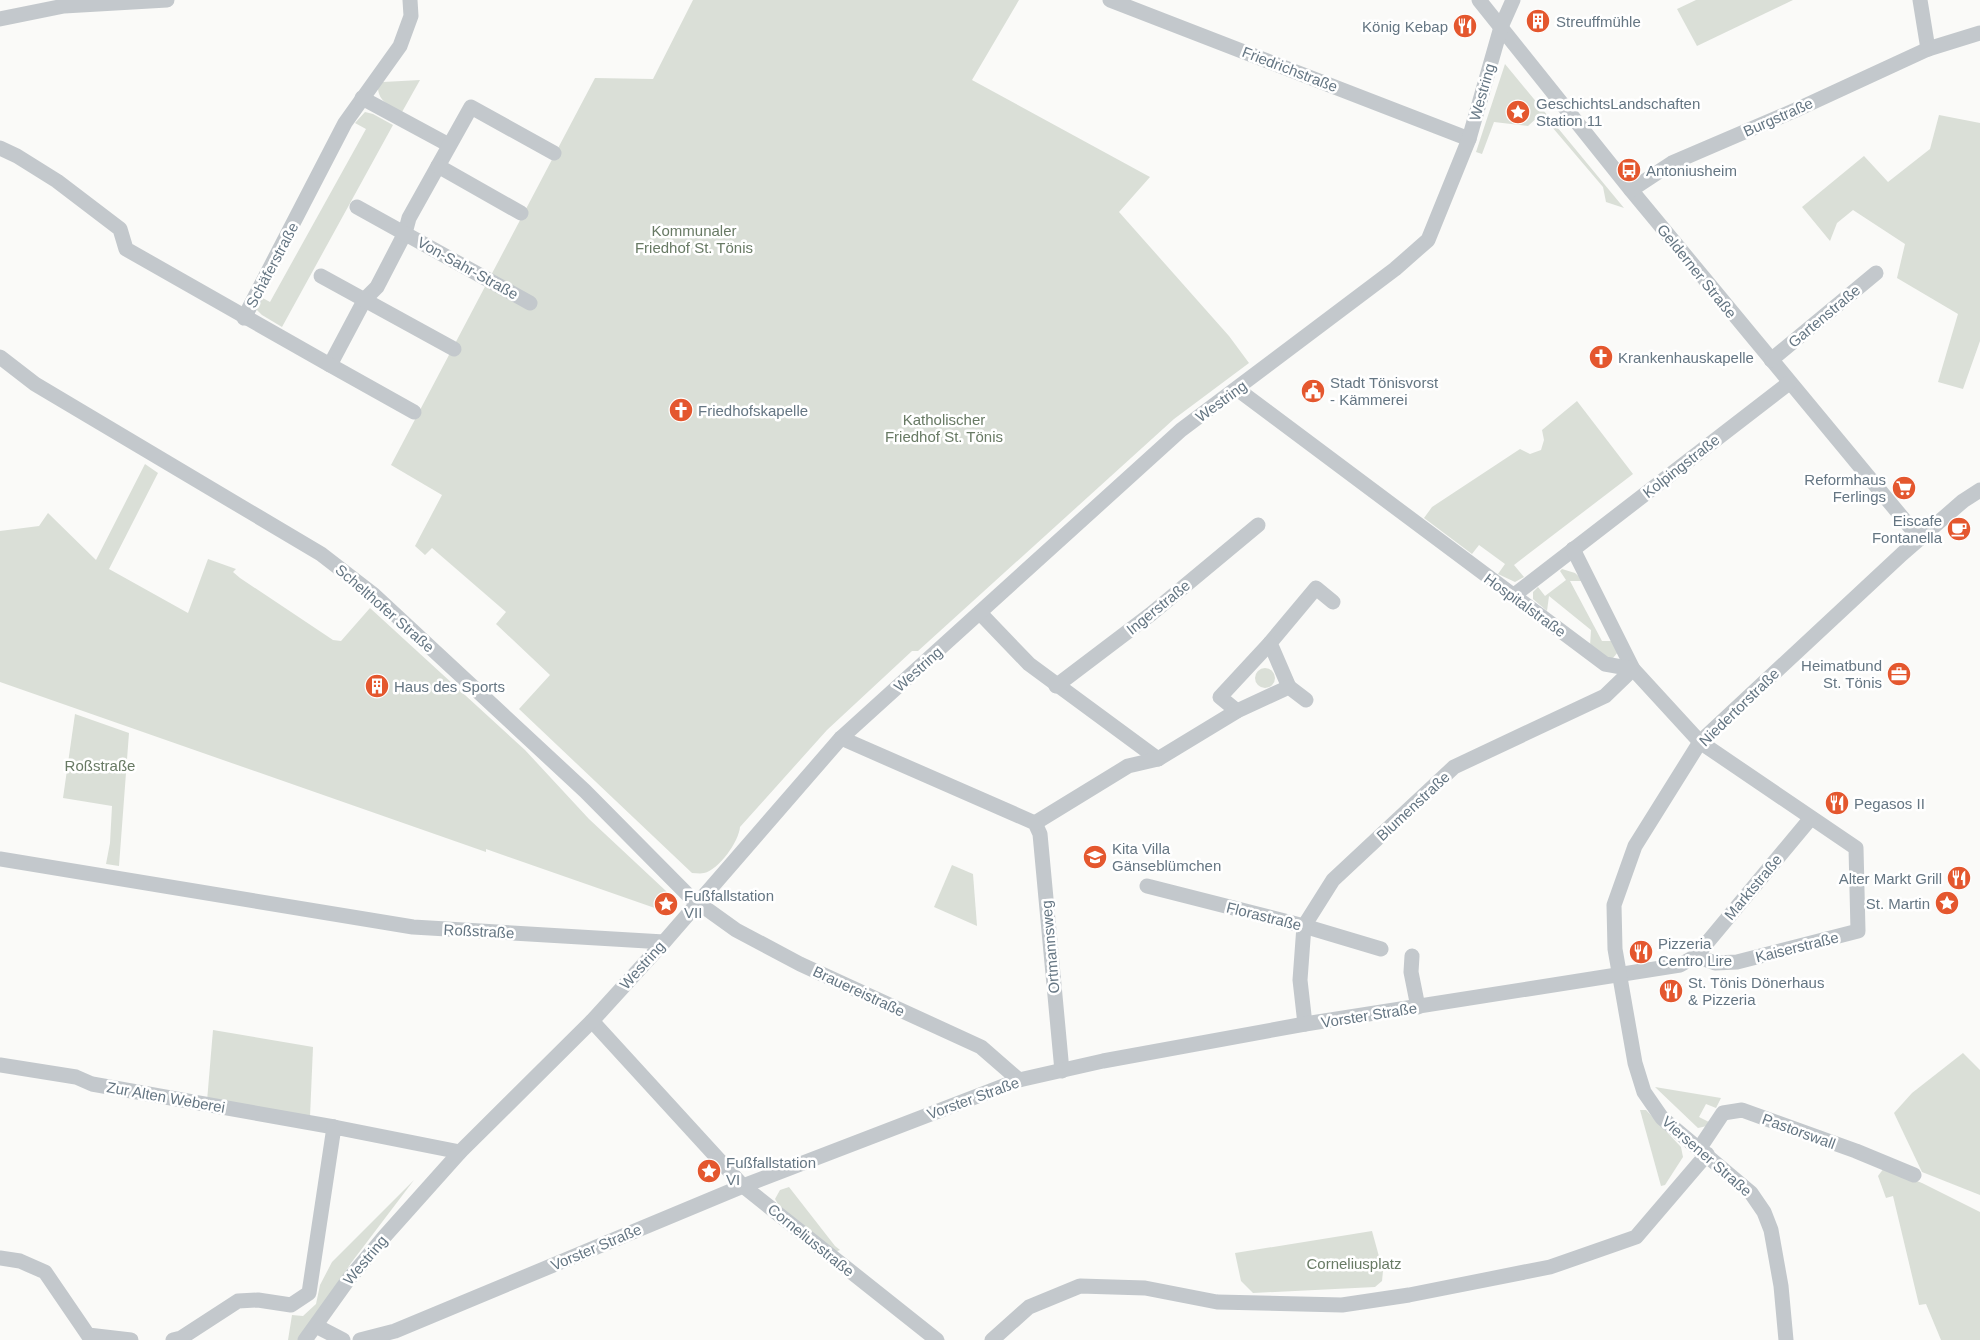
<svg xmlns="http://www.w3.org/2000/svg" width="1980" height="1340" viewBox="0 0 1980 1340" font-family="Helvetica,sans-serif">
  <style>
    .green { fill: #dadfd7 }
    .lines { fill: none; stroke-linecap: round; stroke-linejoin: round }
    .minor { stroke: #c3c8cc; stroke-width: 15 }
    .labels { text-anchor: middle; dominant-baseline: central; stroke-width: 5; stroke-linejoin: round; paint-order: stroke }
    .poi-label { font-size: 15px; fill: #657683; stroke: #fff; text-anchor: start }
    .street-label { font-size: 15px; fill: #657683; stroke: #fff }
    .park-label { font-size: 15px; fill: #687a64; stroke: #fff }
  </style>
  <rect width="100%" height="100%" fill="#fafaf8"/>
  <g class="green">
    <path d="M693,0H1019L972,80L1150,177L1119,212L1229,336L1249,363L1174,419L918,651H912L827,730L740,827C739,841 719,870 704,873C700,874 696,873 692,873L519,709L550,675L496,624L506,612L432,548L425,555L415,546L442,495L391,465L595,78L653,79Z"/>
    <polygon points="1696,0 1793,0 1697,46 1677,9"/>
    <polygon points="1505,64 1624,208 1606,202 1603,187 1541,114 1528,126 1494,122 1482,154 1476,152"/>
    <path d="M420,80L402,112C391,106 378,102 378,87L383,82Z"/>
    <polygon points="365,112 373,114 393,125 282,327 262,315 256,309 259,296 270,302 366,129 355,123"/>
    <polygon points="1939,115 1980,123 1980,341 1963,389 1938,382 1958,314 1897,278 1905,244 1853,210 1837,223 1830,241 1802,207 1864,156 1888,182 1930,149"/>
    <polygon points="1577,401 1633,474 1514,565 1524,577 1515,582 1498,574 1505,564 1479,545 1472,554 1424,518 1432,507 1520,449 1530,454 1541,450 1544,440 1542,430"/>
    <polygon points="145,464 158,473 109,569 188,613 208,559 236,569 233,572 240,578 333,640 341,641 370,608 525,750 589,819 666,891 674,904 672,914 486,849 486,852 0,682 0,531 39,526 48,513 96,560"/>
    <polygon points="1562,569 1575,573 1584,581 1570,581 1602,641 1616,641 1618,652 1613,658 1606,658 1590,646 1591,630 1549,596 1547,611 1533,599 1533,592 1538,587 1545,596 1566,580 1560,571"/>
    <circle cx="1265" cy="678" r="10"/>
    <polygon points="75,714 129,733 119,866 106,864 110,843 112,806 63,798"/>
    <polygon points="952,865 973,874 977,926 934,907"/>
    <polygon points="213,1030 313,1047 310,1117 207,1101"/>
    <polygon points="1963,1053 1980,1070 1980,1195 1922,1172 1894,1113 1912,1093"/>
    <polygon points="1655,1087 1721,1098 1716,1108 1706,1104 1699,1117 1709,1122 1707,1126 1698,1128"/>
    <polygon points="1640,1110 1646,1110 1681,1147 1683,1157 1665,1185 1661,1186"/>
    <polygon points="1884,1168 1922,1183 1980,1212 1980,1340 1941,1340 1926,1304 1919,1305 1893,1196 1886,1198 1878,1176"/>
    <polygon points="414,1180 351,1263 308,1329 298,1340 288,1340 292,1315 303,1316 316,1304 320,1285 332,1262"/>
    <polygon points="789,1187 835,1246 840,1250 835,1252 781,1209 775,1199 780,1190"/>
    <polygon points="1372,1231 1383,1271 1382,1281 1375,1287 1253,1293 1241,1281 1235,1253"/>
  </g>
  <g class="lines">
    <g class="minor">
      <polyline points="1110,0 1469,139"/>
      <polyline points="1479,0 1631,190 1920,539"/>
      <polyline points="1920,0 1928,49"/>
      <polyline points="0,19 64,6 167,0"/>
      <polyline points="362,98 449,145"/>
      <polyline points="0,148 17,156 57,181 120,229 126,249 330,365 365,299 377,287 405,233 409,218 471,107 554,153"/>
      <polyline points="438,166 521,213"/>
      <polyline points="1631,190 1672,163 1798,109 1928,49 1980,33"/>
      <polyline points="357,207 530,303"/>
      <polyline points="321,276 454,349"/>
      <polyline points="244,318 345,123 400,46 411,16 410,0"/>
      <polyline points="0,357 35,384 321,554 374,595 585,791 690,897 736,930 800,964 981,1047 1019,1080"/>
      <polyline points="1771,360 1876,273"/>
      <polyline points="330,365 414,412"/>
      <polyline points="1513,596 1789,383"/>
      <polyline points="980,613 1029,664 1158,759"/>
      <polyline points="1056,686 1151,614 1258,525"/>
      <polyline points="1289,687 1270,643 1316,588 1333,602"/>
      <polyline points="1237,711 1220,697 1270,643"/>
      <polyline points="841,738 1035,823 1040,834 1062,1071"/>
      <polyline points="1035,823 1128,766 1158,759 1237,711 1289,687 1306,700"/>
      <polyline points="0,859 413,927 664,942"/>
      <polyline points="1147,886 1304,926 1381,949"/>
      <polyline points="1412,956 1411,972 1418,1007"/>
      <polyline points="1696,956 1811,818"/>
      <polyline points="592,1021 743,1186 937,1340"/>
      <polyline points="1305,1024 1300,980 1304,926 1333,880 1454,767 1605,696 1633,669 1573,549"/>
      <polyline points="0,1065 76,1077 92,1084 334,1127"/>
      <polyline points="1699,1149 1723,1113 1742,1110 1856,1151 1914,1175"/>
      <polyline points="0,1258 20,1261 45,1272 88,1335 131,1340"/>
      <polyline points="316,1326 343,1340"/>
      <polyline points="173,1340 181,1338 238,1301 258,1300 291,1305 309,1293 334,1127 460,1152"/>
      <polyline points="305,1340 348,1280 384,1237 460,1152 592,1021 664,942 841,738 1181,430 1395,269 1428,240 1469,139 1501,27 1513,0"/>
      <polyline points="360,1340 395,1331 743,1186 1019,1080 1103,1061 1305,1024 1680,965 1696,956 1715,963 1737,962 1858,931 1856,848 1700,742 1633,669 1605,664 1237,389"/>
      <polyline points="992,1340 1029,1307 1080,1286 1145,1288 1217,1302 1342,1305 1409,1295 1550,1267 1636,1237 1707,1154"/>
      <polyline points="1786,1340 1781,1286 1771,1230 1764,1212 1751,1193 1662,1118 1644,1092 1635,1063 1615,949 1614,905 1635,846 1700,742 1902,554 1963,501 1980,490"/>
    </g>
  </g>
  <defs>
    <g id="building-disc" transform="scale(1.25)"><circle r="9.5" fill="#e4572e" stroke="#fff"/><path d="M-4-6H4V6H1V3H-1V6H-4ZM-2.5-4.3h1.7v1.8h-1.7ZM.8-4.3h1.7v1.8H.8ZM-2.5-1h1.7V.8h-1.7ZM.8-1h1.7V.8H.8Z" fill="#fff"/></g>
    <g id="restaurant-disc" transform="scale(1.25)"><circle r="9.5" fill="#e4572e" stroke="#fff"/><path d="M-5-6h1v4h1v-4h1v4h1v-4h1v5L-1.5 .5V6h-2V.5L-5-1ZM5-6V6H3V1.5H1.5Q1.5-4 5-6Z" fill="#fff"/></g>
    <g id="sight-disc" transform="scale(1.25)"><circle r="9.5" fill="#e4572e" stroke="#fff"/><path d="M0-6L1.8-2.2L6-1.7L2.9 1.2L3.7 5.4L0 3.3L-3.7 5.4L-2.9 1.2L-6-1.7L-1.8-2.2Z" fill="#fff"/></g>
    <g id="bus-disc" transform="scale(1.25)"><circle r="9.5" fill="#e4572e" stroke="#fff"/><path d="M-5-6H5V4H4V6H2V4H-2V6H-4V4H-5ZM-3.5-4V0h7V-4ZM-3.5 1.2v1.5H-2V1.2ZM2 1.2v1.5H3.5V1.2Z" fill="#fff"/></g>
    <g id="church-disc" transform="scale(1.25)"><circle r="9.5" fill="#e4572e" stroke="#fff"/><path d="M-1.2-6h2.4v3.5h3.3v2.4h-3.3V6h-2.4V-.1h-3.3v-2.4h3.3Z" fill="#fff"/></g>
    <g id="civic-disc" transform="scale(1.25)"><circle r="9.5" fill="#e4572e" stroke="#fff"/><path d="M-.6-6.5H3V-4.5H.6V-3L4-1V1h2V6H-6V1h2V-1L-.6-3ZM-1.2 2.5V6h2.4V2.5Z" fill="#fff"/></g>
    <g id="supermarket-disc" transform="scale(1.25)"><circle r="9.5" fill="#e4572e" stroke="#fff"/><path d="M-6-5.5h2.5l.6 2H6L4.5 2H-2.5L-4.4-4H-6ZM-1.5 3.2a1.3 1.3 0 1 0 .1 0ZM3 3.2a1.3 1.3 0 1 0 .1 0Z" fill="#fff"/></g>
    <g id="cafe-disc" transform="scale(1.25)"><circle r="9.5" fill="#e4572e" stroke="#fff"/><path d="M-5.5-4.5H6V0H3Q3 3.5 0 3.5H-2.5Q-5.5 3.5-5.5 0ZM3-3.2v2h1.7v-2ZM-6 4.5H4V6H-6Z" fill="#fff"/></g>
    <g id="office-disc" transform="scale(1.25)"><circle r="9.5" fill="#e4572e" stroke="#fff"/><path d="M-6-3h4V-5.5h4V-3h4V5H-6ZM-1-4.5V-3h2v-1.5ZM-6 0V1H6V0Z" fill="#fff"/></g>
    <g id="school-disc" transform="scale(1.25)"><circle r="9.5" fill="#e4572e" stroke="#fff"/><path d="M0-5L7-2L0 1L-7-2ZM-4 1L0 2.5L4 1V4Q0 6-4 4Z" fill="#fff"/></g>
  </defs>
  <g fill-rule="evenodd">
    <use href="#building-disc" x="1538" y="21"/>
    <use href="#restaurant-disc" x="1465" y="26"/>
    <use href="#sight-disc" x="1518" y="112"/>
    <use href="#bus-disc" x="1629" y="170"/>
    <use href="#church-disc" x="1601" y="357"/>
    <use href="#civic-disc" x="1313" y="391"/>
    <use href="#church-disc" x="681" y="410"/>
    <use href="#supermarket-disc" x="1904" y="488"/>
    <use href="#cafe-disc" x="1959" y="529"/>
    <use href="#office-disc" x="1899" y="674"/>
    <use href="#building-disc" x="377" y="686"/>
    <use href="#restaurant-disc" x="1837" y="803"/>
    <use href="#school-disc" x="1095" y="857"/>
    <use href="#restaurant-disc" x="1959" y="878"/>
    <use href="#sight-disc" x="1947" y="903"/>
    <use href="#sight-disc" x="666" y="904"/>
    <use href="#restaurant-disc" x="1641" y="952"/>
    <use href="#restaurant-disc" x="1671" y="991"/>
    <use href="#sight-disc" x="709" y="1171"/>
  </g>
  <g class="labels">
    <g class="poi-label">
      <text x="1556" y="21">Streuffmühle</text>
      <text x="1448" y="26" text-anchor="end">König Kebap</text>
      <text x="1536" y="103">GeschichtsLandschaften<tspan x="1536" dy="17">Station 11</tspan></text>
      <text x="1646" y="170">Antoniusheim</text>
      <text x="1618" y="357">Krankenhauskapelle</text>
      <text x="1330" y="382">Stadt Tönisvorst<tspan x="1330" dy="17">- Kämmerei</tspan></text>
      <text x="698" y="410">Friedhofskapelle</text>
      <text x="1886" y="479" text-anchor="end">Reformhaus<tspan x="1886" dy="17">Ferlings</tspan></text>
      <text x="1942" y="520" text-anchor="end">Eiscafe<tspan x="1942" dy="17">Fontanella</tspan></text>
      <text x="1882" y="665" text-anchor="end">Heimatbund<tspan x="1882" dy="17">St. Tönis</tspan></text>
      <text x="394" y="686">Haus des Sports</text>
      <text x="1854" y="803">Pegasos II</text>
      <text x="1112" y="848">Kita Villa<tspan x="1112" dy="17">Gänseblümchen</tspan></text>
      <text x="1942" y="878" text-anchor="end">Alter Markt Grill</text>
      <text x="684" y="895">Fußfallstation<tspan x="684" dy="17">VII</tspan></text>
      <text x="1930" y="903" text-anchor="end">St. Martin</text>
      <text x="1658" y="943">Pizzeria<tspan x="1658" dy="17">Centro Lire</tspan></text>
      <text x="1688" y="982">St. Tönis Dönerhaus<tspan x="1688" dy="17">&amp; Pizzeria</tspan></text>
      <text x="726" y="1162">Fußfallstation<tspan x="726" dy="17">VI</tspan></text>
    </g>
    <g class="street-label">
      <text transform="translate(1290 69) rotate(21)">Friedrichstraße</text>
      <text transform="translate(1482 92) rotate(-74)">Westring</text>
      <text transform="translate(1778 117) rotate(-24)">Burgstraße</text>
      <text transform="translate(272 265) rotate(-62)">Schäferstraße</text>
      <text transform="translate(468 268) rotate(29)">Von-Sahr-Straße</text>
      <text transform="translate(1697 271) rotate(51)">Gelderner Straße</text>
      <text transform="translate(1824 316) rotate(-40)">Gartenstraße</text>
      <text transform="translate(1221 401) rotate(-36)">Westring</text>
      <text transform="translate(1681 466) rotate(-38)">Kolpingstraße</text>
      <text transform="translate(1525 605) rotate(36)">Hospitalstraße</text>
      <text transform="translate(1158 607) rotate(-39)">Ingerstraße</text>
      <text transform="translate(385 608) rotate(41)">Schelthofer Straße</text>
      <text transform="translate(918 669) rotate(-42)">Westring</text>
      <text transform="translate(1739 707) rotate(-44)">Niedertorstraße</text>
      <text transform="translate(1413 806) rotate(-43)">Blumenstraße</text>
      <text transform="translate(1753 887) rotate(-50)">Marktstraße</text>
      <text transform="translate(1264 916) rotate(14)">Florastraße</text>
      <text transform="translate(479 931) rotate(3)">Roßstraße</text>
      <text transform="translate(1050 947) rotate(-95)">Ortmannsweg</text>
      <text transform="translate(1797 947) rotate(-14)">Kaiserstraße</text>
      <text transform="translate(642 965) rotate(-48)">Westring</text>
      <text transform="translate(859 991) rotate(25)">Brauereistraße</text>
      <text transform="translate(1369 1015) rotate(-9)">Vorster Straße</text>
      <text transform="translate(166 1097) rotate(10)">Zur Alten Weberei</text>
      <text transform="translate(973 1098) rotate(-20)">Vorster Straße</text>
      <text transform="translate(1799 1131) rotate(20)">Pastorswall</text>
      <text transform="translate(1707 1156) rotate(41)">Viersener Straße</text>
      <text transform="translate(811 1240) rotate(39)">Corneliusstraße</text>
      <text transform="translate(596 1247) rotate(-23)">Vorster Straße</text>
      <text transform="translate(365 1260) rotate(-50)">Westring</text>
    </g>
    <g class="park-label">
      <text x="694" y="230">Kommunaler<tspan x="694" dy="17">Friedhof St. Tönis</tspan></text>
      <text x="944" y="419">Katholischer<tspan x="944" dy="17">Friedhof St. Tönis</tspan></text>
      <text x="100" y="765">Roßstraße</text>
      <text x="1354" y="1263">Corneliusplatz</text>
    </g>
  </g>
</svg>
